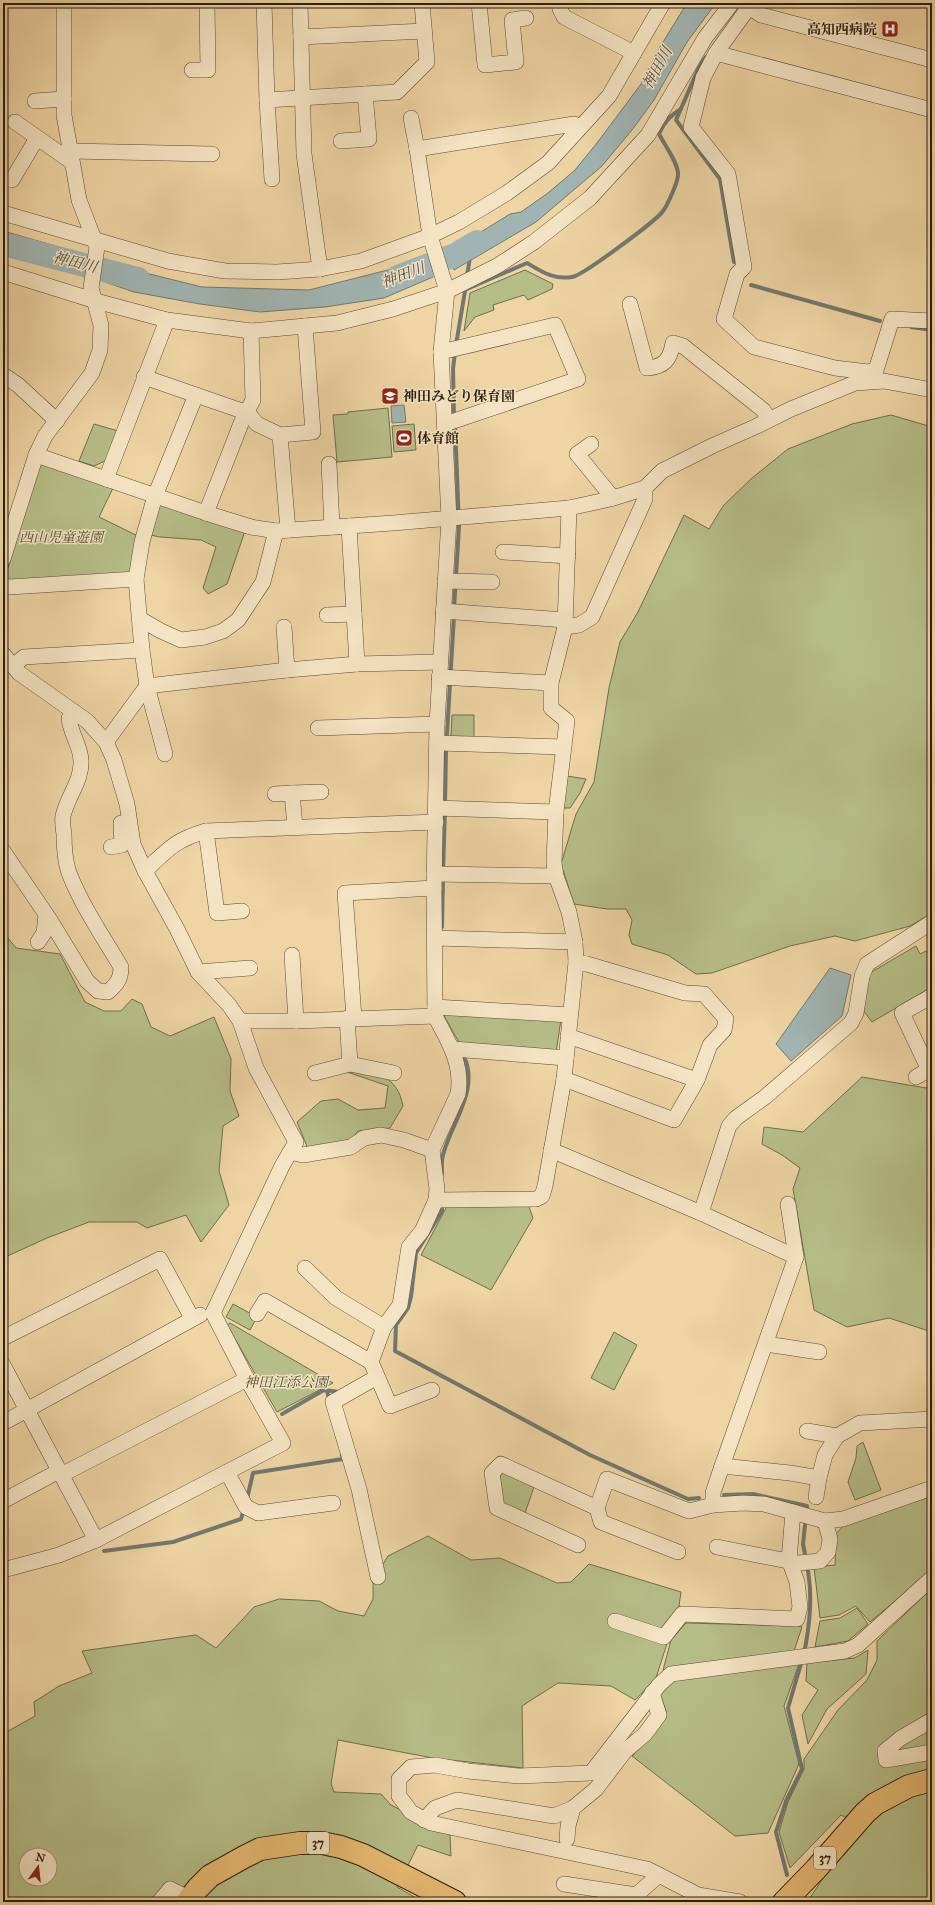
<svg xmlns="http://www.w3.org/2000/svg" width="935" height="1905" viewBox="0 0 935 1905" font-family="'IM FELL Great Primer','Noto Serif JP',serif">
  <style>
    .green { fill: #b6be88; stroke: #706e4c; fill-rule: evenodd }
    .water { fill: #a0b5b3; stroke: #717972 }
    .lines { fill: none; stroke-linecap: round; stroke-linejoin: round }
    .stream { stroke: #717972; stroke-width: 4 }
    .river { stroke: #a0b5b3; stroke-width: 24 }
    .minor-casing { stroke: #5b4c35; stroke-width: 16 }
    .primary-casing { stroke: #2a1e10; stroke-width: 24 }
    .minor { stroke: #f5e4c4; stroke-width: 15 }
    .primary { stroke: #e8ba72; stroke-width: 22 }
    .labels { text-anchor: middle; dominant-baseline: central; stroke-width: 3; stroke-linejoin: round; paint-order: stroke }
    .shield { fill: #f5e4c4; stroke: #675946; stroke-width: 1 }
    .shield-label { font-size: 13px; font-weight: bold; fill: #2a1e10 }
    .poi-label { font-size: 14px; font-weight: bold; fill: #2a1e10; stroke: #f5e4c4; text-anchor: start }
    .park-label { font-size: 14px; font-style: italic; fill: #544e34; stroke: #f5e4c4 }
    .water-label { font-size: 15px; font-style: italic; fill: #4d4b41; stroke: #f5e4c4 }
  </style>
  <rect width="100%" height="100%" fill="#efd5a4"/>
  <filter id="stains"><feTurbulence type="fractalNoise" baseFrequency=".005" numOctaves="4"/><feColorMatrix values="0 0 0 0 .2 0 0 0 0 .09 0 0 0 0 .02 0 0 0 .5 -.17"/></filter>
  <radialGradient id="worn" r=".72"><stop offset=".6" stop-color="#630" stop-opacity="0"/><stop offset="1" stop-color="#630" stop-opacity=".3"/></radialGradient>
  <g class="green">
    <polygon points="525,270 553,284 552,289 528,300 524,295 493,305 494,310 475,317 464,331 470,293"/>
    <polygon points="388,408 392,457 337,462 333,415 348,414 348,412"/>
    <polygon points="891,415 932,427 932,913 910,926 855,941 835,936 790,946 712,973 696,974 668,955 632,944 629,935 632,920 626,909 607,909 574,904 561,864 576,814 594,782 609,688 620,642 638,612 684,515 709,529 723,506 752,478 788,449 852,424"/>
    <polygon points="94,424 118,431 107,460 94,466 79,461"/>
    <polygon points="414,424 416,450 394,452 392,426"/>
    <polygon points="40,461 114,486 99,517 138,536 131,576 4,581"/>
    <polygon points="159,503 245,531 227,584 208,594 203,588 216,547 201,540 160,537 150,535"/>
    <polygon points="452,715 474,715 474,740 451,737"/>
    <polygon points="567,776 586,779 580,793 570,808 563,808"/>
    <polygon points="3,932 16,948 60,954 85,1002 104,1011 121,1011 132,999 142,1004 151,1027 170,1036 214,1017 231,1059 230,1091 239,1116 223,1126 219,1171 229,1205 201,1242 186,1215 147,1228 137,1222 89,1222 47,1238 3,1258"/>
    <polygon points="916,946 920,954 926,951 932,961 932,987 872,1022 862,1009 868,974"/>
    <polygon points="443,1014 561,1019 556,1053 461,1046"/>
    <path d="M347,1072C376,1071 397,1075 403,1106L390,1128L358,1131L349,1142L308,1149L297,1122L321,1101L338,1099L358,1110L385,1108L388,1086Z"/>
    <polygon points="862,1077 926,1088 932,1084 932,1332 889,1318 847,1327 814,1310 793,1189 800,1168 782,1155 762,1144 764,1127 803,1132"/>
    <polygon points="528,1204 533,1218 491,1290 421,1255 447,1206"/>
    <polygon points="233,1304 257,1317 250,1330 226,1317"/>
    <polygon points="230,1323 333,1383 277,1412 227,1325"/>
    <polygon points="614,1332 637,1345 614,1390 591,1378"/>
    <polygon points="863,1442 881,1490 855,1500 848,1482 856,1458 857,1446"/>
    <polygon points="502,1472 534,1487 525,1513 500,1502 498,1481"/>
    <polygon points="932,1496 932,1570 870,1622 856,1606 839,1615 820,1618 814,1567 835,1565 836,1534 846,1523"/>
    <path d="M428,1536L471,1560L500,1558L557,1583L571,1582L589,1564L681,1592L679,1606L656,1678L635,1700L611,1686L558,1683L522,1706L523,1768L433,1758L338,1740L331,1784L334,1792L381,1794L391,1805L450,1835L451,1856L418,1845L397,1887L423,1902H3V1734L35,1716L34,1702L59,1686L92,1673L82,1651L196,1635L216,1648L254,1607L279,1599L319,1601L338,1611L364,1616L373,1599V1580L388,1556ZM26,1855H50V1879H26Z"/>
    <polygon points="932,1588 932,1902 807,1902 845,1846 863,1827 841,1815 790,1868 779,1832 788,1802 804,1769 804,1759 838,1710 867,1680 877,1660 877,1641"/>
    <polygon points="857,1608 868,1624 848,1641 815,1647 820,1621 840,1618"/>
    <polygon points="686,1623 800,1626 802,1627 794,1651 663,1670 671,1640"/>
    <polygon points="868,1650 866,1674 827,1709 808,1744 802,1715 818,1690 806,1681 807,1663 855,1658"/>
    <path d="M799,1664L784,1706L799,1764L768,1833L735,1836L632,1756C646,1743 658,1729 666,1711L660,1694L675,1680Z"/>
  </g>
  <g class="water">
    <polygon points="687,3 716,3 687,42 654,100 632,130 602,166 536,222 454,270 446,249 476,235 510,214 521,212 548,193 575,170 597,143 641,84 660,47"/>
    <polygon points="3,231 84,254 82,275 3,252"/>
    <polygon points="427,260 433,277 384,298 325,307 260,312 200,304 134,292 105,282 105,263 202,287 309,290"/>
    <polygon points="404,405 406,422 392,423 391,406"/>
    <polygon points="830,968 851,975 842,1016 791,1061 776,1044"/>
  </g>
  <g class="lines">
    <g class="stream">
      <polyline points="706,57 700,65 676,120 720,179 734,262"/>
      <polyline points="467,276 470,257"/>
      <polyline points="751,285 880,321"/>
      <path d="M467,289L527,263C542,272 554,280 572,277C582,276 656,221 663,211C667,206 678,182 678,175C679,164 664,144 659,134C664,122 670,116 681,109"/>
      <polyline points="911,327 932,330"/>
      <polyline points="456,345 466,285"/>
      <polyline points="454,417 453,369 455,352"/>
      <polyline points="454,609 459,526 455,424"/>
      <polyline points="445,805 446,751 454,616"/>
      <polyline points="443,871 445,811"/>
      <polyline points="442,927 443,877"/>
      <path d="M442,1174C442,1168 441,1161 443,1155C451,1123 482,1087 462,1053"/>
      <polyline points="442,1203 442,1211 416,1253 411,1297 408,1308 396,1325 395,1351 590,1455 688,1499 699,1498"/>
      <polyline points="327,1391 330,1402"/>
      <polyline points="282,1414 324,1390 339,1392"/>
      <polyline points="724,1495 753,1494 807,1506 803,1544 806,1559"/>
      <polyline points="247,1499 253,1473 343,1459 342,1455"/>
      <polyline points="104,1551 173,1542 241,1519 244,1509"/>
      <path d="M804,1654C810,1623 813,1596 807,1565"/>
      <polyline points="787,1875 776,1832 786,1801 802,1769 788,1708 802,1660"/>
    </g>
    <g class="river">
      <polyline points="3,244 138,279"/>
      <polyline points="398,277 455,255 477,242"/>
    </g>
    <g class="minor-casing">
      <g id="minor">
        <polyline points="264,3 267,100"/>
        <polyline points="300,3 304,154 320,269"/>
        <polyline points="479,3 485,65 516,62 512,20 526,18"/>
        <polyline points="559,3 560,9 564,17 634,53"/>
        <polyline points="743,3 761,15 932,60"/>
        <polyline points="749,7 716,53 703,78 691,127 728,174 744,267 737,274 724,319 754,347 835,368 868,372 876,370 892,319 932,321"/>
        <polyline points="301,37 424,31"/>
        <polyline points="716,53 932,110"/>
        <polyline points="192,70 208,70 207,3"/>
        <polyline points="35,101 64,99"/>
        <polyline points="411,118 417,149"/>
        <polyline points="15,122 72,162"/>
        <polyline points="341,141 369,139 365,94"/>
        <polyline points="70,151 212,154"/>
        <polyline points="272,179 267,100 397,92 427,62 422,3"/>
        <polyline points="12,180 37,138"/>
        <polyline points="3,213 168,261 225,271 277,272 320,269 361,261 430,236 459,222 507,193 548,163 609,96 663,3"/>
        <polyline points="3,272 96,301 167,320 251,331 337,323 393,309 447,291 497,266 534,242 590,198 648,135 705,38 732,3"/>
        <path d="M630,304L647,368C664,367 670,360 673,343L683,346L763,410L769,419"/>
        <polyline points="441,352 555,325 578,379 445,424"/>
        <polyline points="3,375 18,385 57,421"/>
        <polyline points="144,377 248,413 257,424 280,435 288,530"/>
        <polyline points="280,435 313,432 305,326"/>
        <polyline points="591,444 577,454 613,498"/>
        <polyline points="36,455 206,513 251,527 276,531 393,523 569,508 610,499 645,488 662,471 712,446 757,426 791,409 855,383 884,381 932,390"/>
        <polyline points="329,464 332,527"/>
        <polyline points="106,479 167,320"/>
        <polyline points="206,513 242,421 253,400 251,331"/>
        <polyline points="349,526 357,664"/>
        <polyline points="503,552 568,556"/>
        <polyline points="3,559 36,455 45,436 92,373 100,350 101,325 91,288 97,247 79,200 64,115 64,3"/>
        <polyline points="445,581 492,582"/>
        <polyline points="3,586 10,587 136,579"/>
        <polyline points="443,611 565,620"/>
        <polyline points="327,615 354,614"/>
        <polyline points="140,619 161,631 181,640 205,637 223,631 238,620 263,582 276,531"/>
        <polyline points="284,627 287,670"/>
        <polyline points="565,627 579,625 592,617 645,499 645,488"/>
        <polyline points="3,654 19,673 87,721 106,742 114,760 127,804 133,844 145,871 177,929 198,972 229,1005 240,1021 256,1068 296,1142 282,1166 213,1313"/>
        <polyline points="13,666 24,657 142,650"/>
        <polyline points="439,677 551,683"/>
        <polyline points="318,728 437,724"/>
        <polyline points="106,742 147,686 287,670 357,664 440,662"/>
        <polyline points="437,743 563,747"/>
        <polyline points="165,754 147,686 142,650 136,579 142,542 155,496 196,395"/>
        <polyline points="275,794 292,793"/>
        <polyline points="436,808 556,812"/>
        <polyline points="295,827 292,793 321,792"/>
        <polyline points="206,831 217,913 242,911"/>
        <polyline points="111,847 122,845 121,823"/>
        <path d="M3,851L50,920L87,981L98,991L108,992C117,984 121,979 121,967C103,937 82,906 69,873C65,861 64,847 64,834C63,828 62,822 63,816C67,797 82,781 81,761C81,746 70,733 69,718L74,712"/>
        <path d="M145,871C168,849 175,840 206,831L436,822"/>
        <polyline points="434,874 556,876"/>
        <polyline points="435,938 575,942"/>
        <polyline points="38,942 44,933 46,915"/>
        <polyline points="292,955 296,1021"/>
        <polyline points="198,972 250,968"/>
        <polyline points="435,1007 570,1015"/>
        <polyline points="354,1018 345,893 434,888"/>
        <polyline points="240,1021 296,1021 435,1016 434,888 437,724 449,519 441,352 447,291 430,236 417,149 574,124 580,127"/>
        <polyline points="568,1036 697,1080"/>
        <polyline points="453,1049 566,1058"/>
        <polyline points="350,1064 394,1073"/>
        <polyline points="929,1070 902,1013 932,996"/>
        <polyline points="315,1073 350,1064 347,1018"/>
        <polyline points="916,1077 932,1068"/>
        <polyline points="564,1079 674,1120 697,1080 710,1045 724,1030 726,1019 704,994 685,993 587,964 576,962"/>
        <polyline points="551,1150 701,1213 796,1257 722,1466 713,1493 713,1505"/>
        <polyline points="290,1152 303,1155 351,1147 364,1138 381,1135 404,1140 432,1150"/>
        <polyline points="436,1200 536,1199 542,1196 545,1186 564,1079 576,962 575,942 569,912 556,876 554,863 556,812 567,721 551,708 551,683 565,627 569,508"/>
        <polyline points="788,1204 796,1257"/>
        <polyline points="701,1213 729,1126 736,1118 765,1097 851,1023 856,1013 862,976 867,964 932,922"/>
        <polyline points="305,1268 336,1298 384,1327"/>
        <polyline points="257,1314 265,1301 371,1362 390,1406 432,1390"/>
        <polyline points="3,1338 160,1259 192,1318"/>
        <polyline points="766,1344 819,1352"/>
        <path d="M371,1362L384,1327L400,1305L409,1247L422,1231L436,1200L437,1189L432,1150L458,1094C463,1064 448,1041 435,1016"/>
        <polyline points="3,1365 96,1540 227,1472"/>
        <polyline points="377,1377 333,1402 359,1489 378,1577"/>
        <polyline points="247,1379 283,1443 227,1472 246,1507 258,1513 333,1503"/>
        <polyline points="3,1423 200,1315"/>
        <polyline points="807,1431 837,1436"/>
        <polyline points="722,1466 790,1473 819,1478"/>
        <polyline points="61,1475 247,1379 213,1313"/>
        <polyline points="816,1497 819,1478 825,1455 837,1436 860,1423 932,1419"/>
        <polyline points="3,1501 59,1471"/>
        <polyline points="597,1508 607,1479 689,1511 713,1505 743,1503 764,1504 825,1521 843,1519 932,1488"/>
        <polyline points="578,1545 497,1508 492,1473 501,1464 597,1508 601,1522 678,1552"/>
        <polyline points="717,1547 798,1563 820,1561 828,1552 830,1539 825,1521"/>
        <polyline points="3,1570 59,1555 96,1540"/>
        <polyline points="615,1621 664,1637 682,1614 797,1619 800,1607 797,1582 789,1560 793,1512"/>
        <polyline points="932,1720 901,1738 885,1751 886,1760 932,1752"/>
        <polyline points="424,1820 435,1808 457,1800 554,1816 573,1808"/>
        <polyline points="567,1839 568,1826 573,1808 596,1789 625,1751 645,1734 659,1715 652,1693"/>
        <polyline points="564,1884 636,1895 659,1875"/>
        <polyline points="159,1902 170,1889 190,1899"/>
        <polyline points="740,1902 698,1895 647,1869 431,1823 411,1812 399,1796 399,1779 411,1767 435,1765 468,1771 519,1776 591,1773 659,1685 671,1674 845,1651 858,1645 932,1578"/>
      </g>
    </g>
    <g class="primary-casing">
      <g id="primary">
        <polyline points="187,1902 198,1888 210,1876 244,1857 260,1849 300,1843 322,1843 341,1847 363,1855 455,1902"/>
        <polyline points="784,1902 816,1869 865,1813 875,1804 909,1786 932,1780"/>
      </g>
    </g>
    <use href="#minor" class="minor"/>
    <use href="#primary" class="primary"/>
  </g>
  <defs>
    <g id="hospital-square" transform="scale(0.9)"><rect x="-9" y="-9" width="18" height="18" rx="4" fill="#8f2418" stroke="#f5e4c4"/><path d="M-5-5h3v3.5h4V-5h3V5h-3V1.5h-4V5h-3Z" fill="#fff"/></g>
    <g id="school-square" transform="scale(0.9)"><rect x="-9" y="-9" width="18" height="18" rx="4" fill="#8f2418" stroke="#f5e4c4"/><path d="M0-5L7-2L0 1L-7-2ZM-4 1L0 2.5L4 1V4Q0 6-4 4Z" fill="#fff"/></g>
    <g id="stadium-square" transform="scale(0.9)"><rect x="-9" y="-9" width="18" height="18" rx="4" fill="#8f2418" stroke="#f5e4c4"/><path d="M0-5a6.5 5 0 1 0 0 10a6.5 5 0 1 0 0-10ZM-3.5-1.8h7v3.6h-7Z" fill="#fff"/></g>
  </defs>
  <g fill-rule="evenodd">
    <use href="#hospital-square" x="890" y="29"/>
    <use href="#school-square" x="390" y="396"/>
    <use href="#stadium-square" x="404" y="438"/>
  </g>
  <g class="labels">
    <g class="shield">
      <rect x="307" y="1832" width="22" height="22" rx="3"/>
      <rect x="814" y="1847" width="22" height="22" rx="3"/>
    </g>
    <g class="shield-label">
      <text x="318" y="1843">37</text>
      <text x="825" y="1858">37</text>
    </g>
    <g class="poi-label">
      <text x="877" y="29" text-anchor="end">高知西病院</text>
      <text x="403" y="396">神田みどり保育園</text>
      <text x="417" y="438">体育館</text>
    </g>
    <g class="park-label">
      <text x="61" y="537">西山児童遊園</text>
      <text x="286" y="1382">神田江添公園</text>
    </g>
    <g class="water-label">
      <text transform="translate(657 68) rotate(-61)">神田川</text>
      <text transform="translate(75 262) rotate(14)">神田川</text>
      <text transform="translate(403 275) rotate(-21)">神田川</text>
    </g>
  </g>
  <rect width="935" height="1905" fill="none" stroke="#efd5a4" stroke-width="16"/>
  <rect x="4" y="4" width="927" height="1897" fill="none" stroke="#2a1e10" stroke-width="2"/>
  <rect x="8" y="8" width="919" height="1889" fill="none" stroke="#2a1e10"/>
  <g transform="translate(38 1867) rotate(15)"><circle r="19" fill="#f5e4c4" stroke="#a4957c"/>
  <path d="M0-3L7 15L0 10L-7 15Z" fill="#8f2418"/>
  <text y="-6" font-size="11" font-weight="bold" text-anchor="middle" fill="#2a1e10">N</text>
  </g>
  <rect width="100%" height="100%" filter="url(#stains)"/>
  <rect width="100%" height="100%" fill="url(#worn)"/>
</svg>
